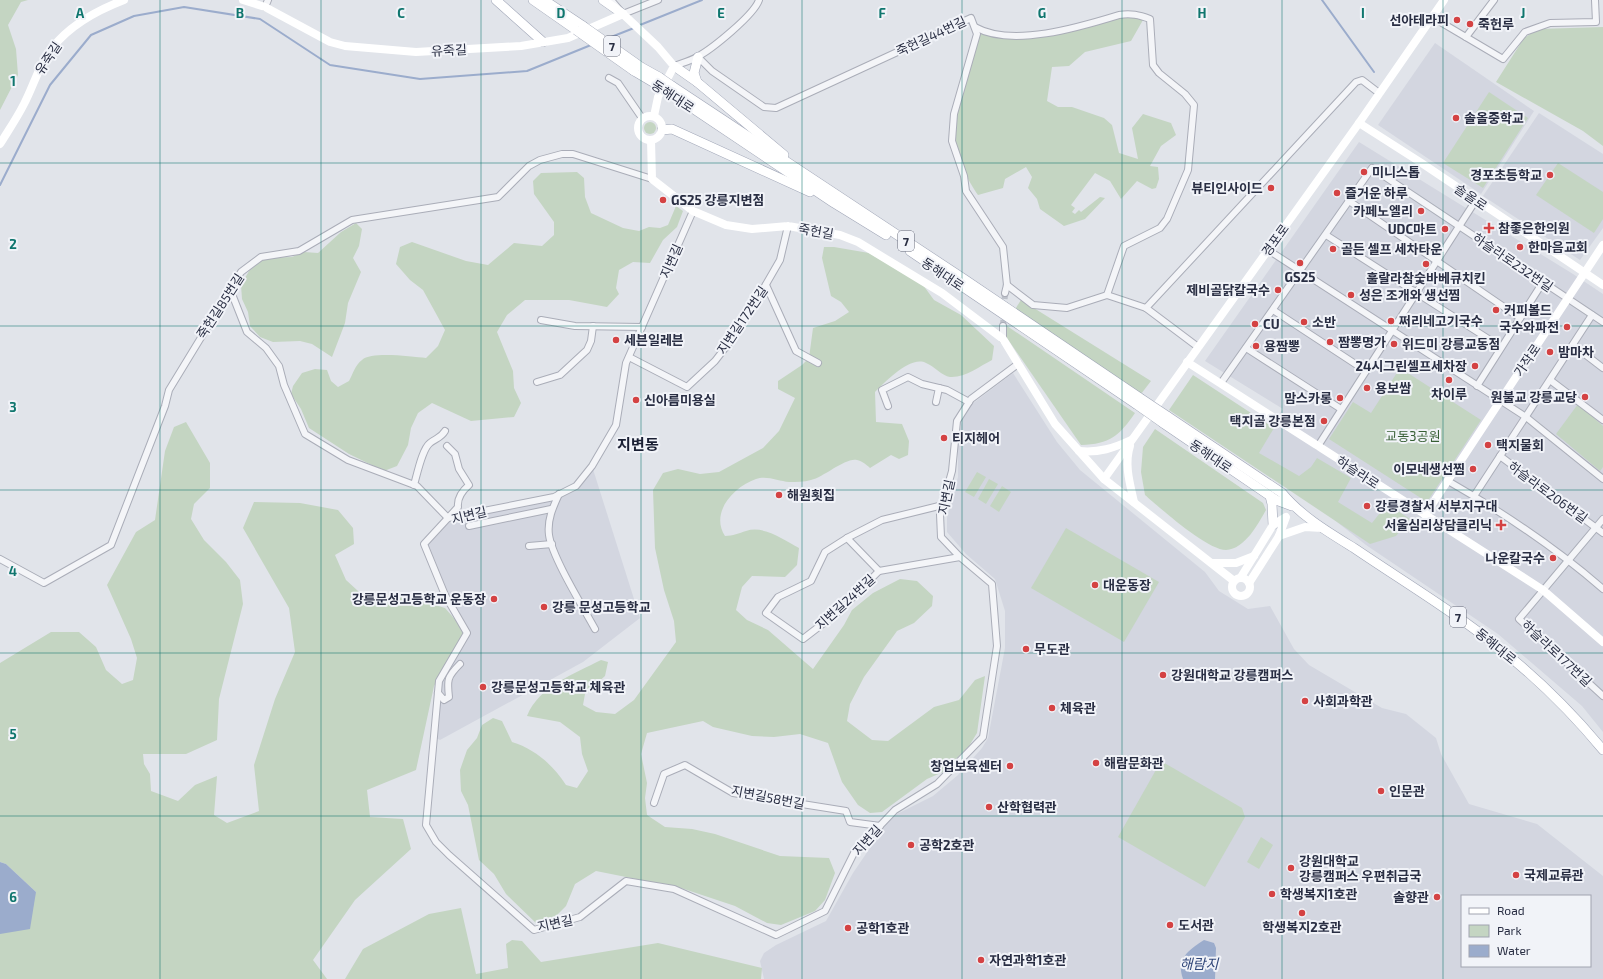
<svg xmlns="http://www.w3.org/2000/svg" width="1603" height="979" viewBox="0 0 1603 979" font-family="'Exo 2','Noto Sans KR',sans-serif">
  <style>
    .built { fill: #d3d6e0; fill-rule: evenodd }
    .green { fill: #c4d5c2 }
    .water { fill: #9baccc }
    .lines { fill: none; stroke-linecap: round; stroke-linejoin: round }
    .stream { stroke: #9baccc; stroke-width: 2 }
    .street-tunnel { stroke: #bcc0c9; stroke-width: 6; stroke-dasharray: 6 3; stroke-linecap: butt }
    .street-casing { stroke: #aaadb8; stroke-width: 8 }
    .primary-casing { stroke: #a0a6b7; stroke-width: 10 }
    .street { stroke: #f4f5f8; stroke-width: 6 }
    .secondary { stroke: #fff; stroke-width: 8 }
    .primary { stroke: #fff; stroke-width: 9 }
    .primary-bridge-casing { stroke: #a0a6b7; stroke-width: 10; stroke-linecap: butt }
    .primary-bridge { stroke: #fff; stroke-width: 9 }
    .grid { fill: none; stroke: #0f766e; stroke-width: 1; stroke-opacity: 0.55 }
    .poi-dot { fill: #d44243; stroke: #f1f3f8; stroke-width: 1.5 }
    .labels { text-anchor: middle; dominant-baseline: central; stroke-width: 4; stroke-linejoin: round; paint-order: stroke }
    .shield { fill: #f1f3f8; stroke: #656979; stroke-width: 1 }
    .shield-label { font-size: 12px; font-weight: bold; fill: #292e43 }
    .poi-label { font-size: 13px; font-weight: bold; fill: #292e43; stroke: #f1f3f8; text-anchor: start }
    .street-label { font-size: 13px; fill: #292e43; stroke: #f1f3f8 }
    .park-label { font-size: 13px; fill: #375f35; stroke: #f1f3f8 }
    .water-label { font-size: 14px; font-style: italic; fill: #314779; stroke: #f1f3f8 }
    .quarter-label { font-size: 15px; font-weight: bold; fill: #1b2034; stroke: #f1f3f8 }
    .grid-label { font-size: 13px; text-anchor: middle; font-weight: bold; fill: #0f766e; stroke: #f1f3f8; stroke-width: 4; stroke-linejoin: round; paint-order: stroke }
  </style>
  <rect width="100%" height="100%" fill="#e1e4ea"/>
  <g class="built">
    <polygon points="1435,43 1534,111 1481,194 1378,125"/>
    <polygon points="1539,113 1603,154 1603,228 1580,260 1483,196"/>
    <polygon points="1359,142 1573,274 1603,294 1603,732 1582,706 1498,634 1366,545 1249,452 1283,409 1205,361"/>
    <path d="M1013,373L1057,442L1080,470L1205,572L1219,591L1248,609L1270,606L1294,649L1309,665L1382,708L1406,714L1436,738L1441,754L1469,804L1537,824L1603,876V979H764L760,961L764,953L776,945L826,921L853,873L891,817L933,796L958,775L982,748L988,738L1005,648V611L995,579L966,554L947,532V518L958,477V438L963,417L972,404ZM1462,896H1590V966H1462Z"/>
    <polygon points="592,466 640,618 583,662 440,740 434,737 439,681 467,633 424,544 448,518 554,497 576,486"/>
  </g>
  <g class="green">
    <polygon points="0,0 28,0 21,2 8,25 16,49 18,75 0,110"/>
    <path d="M1130,14L1143,20L1131,41L1085,52L1069,66L1052,67L1047,101L1058,107H1072L1104,118L1112,125L1119,153L1138,159L1132,128L1143,114L1171,123L1176,135L1161,146L1150,166L1158,167L1159,179L1156,188L1152,189L1137,181L1121,199L1110,181L1095,173L1071,205L1075,208L1072,212L1075,214L1079,210L1081,212L1100,197L1105,198L1085,219L1064,226L1040,209L1037,199L1028,188L1032,177L1026,167L1005,179L1003,188L978,195C969,182 955,156 954,140C952,108 970,64 980,34L1030,37Z"/>
    <polygon points="1603,27 1603,146 1583,131 1496,82 1524,38 1538,29"/>
    <polygon points="1489,92 1528,118 1483,188 1443,163"/>
    <circle cx="650" cy="128" r="6"/>
    <polygon points="1558,163 1603,192 1603,219 1594,233 1536,195"/>
    <path d="M577,172L584,178L585,197L591,213L623,228L639,231L649,227L660,228L668,225L676,206L683,211L677,227L663,240L650,263L633,262L619,270L616,288L619,294L607,307L569,300H525L507,315L497,332L513,371L514,388L521,403L514,417L471,421L432,403L418,413L411,428L408,445L397,466L384,471L349,454L309,428L301,409L291,394L293,386L302,373L315,369L327,370L331,381L338,387L349,381C353,374 355,365 362,360C372,351 412,357 426,358L438,346L445,330L423,290L410,280L396,264L400,247L412,242L466,261L488,265L514,243L542,246L554,235V222L534,194L533,181L541,173Z"/>
    <polygon points="356,223 362,229 359,246 353,258 361,272 348,303 345,323 332,357 312,344 300,341 273,342 260,337 250,326 248,312 242,299 241,285 249,271 265,258 292,257 304,252 318,253 341,232"/>
    <path d="M824,247H834L869,253L923,285L934,300L961,315L994,346L992,360C980,366 965,378 950,377C942,376 934,366 926,363C911,355 885,382 875,392L876,422L902,424L909,441L908,455L899,459L891,455L870,468C867,465 862,461 857,460C846,457 824,477 811,480C804,482 796,482 789,482C779,481 766,475 756,479C733,487 710,513 725,536C733,536 739,533 746,531C764,525 784,540 799,548L797,565L785,577L752,576L742,587L736,610L747,620L768,630L813,669L844,625L852,610L873,593L900,579L917,581L933,596L932,606L914,623L897,631L864,677L850,704L847,721L872,740L888,741L934,707L959,700L975,680L985,676L977,733L969,746L943,772L927,779L882,812L870,813L858,805L842,782L828,743L800,734L774,737L752,736L713,727L703,721L647,733L641,754L647,783L645,798L647,815L665,827L692,829L715,834L780,856L829,858L835,873L825,900L815,911L781,925L767,923L735,906L681,888L596,871L575,884L566,906L553,919L539,926L506,894L494,874L479,860L468,805L461,791L460,770L467,750L477,738L482,725L493,718L502,721L512,742C535,749 553,765 566,785L577,788L588,771L582,754L580,737L560,722L527,716C539,686 574,674 601,660L608,662L605,676L585,694L583,705L596,712L615,714L634,700L676,642L674,621L664,590L655,548L653,490L663,473L678,469L700,474L719,472L763,448L779,431L795,398L778,389V381L802,365L809,358L813,328L835,321L849,312L841,302L831,296L822,258Z"/>
    <polygon points="1021,300 1151,381 1141,394 1014,311"/>
    <path d="M1007,326L1135,413C1119,436 1110,444 1081,445L1007,338Z"/>
    <polygon points="1400,368 1481,420 1427,502 1329,439 1353,402 1371,413"/>
    <polygon points="1193,375 1274,428 1259,453 1299,476 1311,467 1317,458 1351,478 1338,502 1372,523 1387,504 1410,519 1396,536 1370,544 1169,410"/>
    <polygon points="1578,404 1603,426 1603,467 1600,471 1556,434"/>
    <polygon points="186,422 210,463 210,488 194,504 191,519 204,540 226,562 240,580 243,604 219,699 217,740 186,754 143,754 144,764 150,774 151,791 178,801 195,785 217,776 214,815 227,823 259,811 254,765 275,699 295,652 289,608 243,528 254,502 300,503 338,510 353,528 354,544 335,555 346,580 369,601 398,594 445,608 467,633 434,686 416,770 367,790 370,817 403,819 411,849 355,900 313,960 327,979 0,979 0,933 36,892 6,864 0,862 0,663 51,632 79,632 96,647 106,670 122,684 133,680 137,658 131,639 107,585 136,532 155,520 165,451 174,427"/>
    <path d="M1155,429L1263,503L1266,510C1258,524 1245,549 1226,550C1207,550 1160,508 1145,495L1141,472L1143,447Z"/>
    <polygon points="977,472 986,477 974,497 965,492"/>
    <polygon points="989,479 998,484 986,504 978,499"/>
    <polygon points="1002,486 1011,492 999,512 990,506"/>
    <polygon points="1066,528 1159,582 1124,642 1031,588"/>
    <polygon points="1161,761 1242,808 1245,817 1205,887 1118,837"/>
    <polygon points="1261,837 1273,845 1259,869 1247,862"/>
    <polygon points="461,908 476,974 508,968 506,944 512,940 522,941 541,962 658,943 762,968 761,979 345,979 363,949 429,914"/>
  </g>
  <g class="water">
    <polygon points="0,862 6,864 36,892 30,929 0,934"/>
    <path d="M1204,940L1214,943L1216,948L1215,979H1183C1176,959 1187,951 1204,940Z"/>
  </g>
  <g class="lines">
    <g class="stream">
      <polyline points="1322,0 1374,72"/>
      <polyline points="640,25 702,0"/>
      <polyline points="606,39 634,28"/>
      <polyline points="0,185 50,85 91,35 134,16 184,7 260,19 330,65 420,79 527,71 591,45"/>
    </g>
    <polyline class="street-tunnel" points="1003,326 1005,293"/>
    <g class="street-casing">
      <g id="street">
        <polyline points="611,0 623,14 658,0"/>
        <polyline points="265,7 268,0"/>
        <polyline points="1432,17 1503,59 1525,32 1550,23 1596,22 1595,0"/>
        <path d="M975,27C1012,48 1080,27 1119,15C1131,13 1139,15 1150,19L1153,65L1159,73L1185,94L1194,105L1188,170L1167,219L1160,228L1124,246L1107,295"/>
        <polyline points="1466,37 1494,0"/>
        <polyline points="698,57 712,71 764,107 776,108 971,18 977,34 954,114 952,141 964,176 966,191 1003,247 1007,285 1005,293"/>
        <path d="M674,66C682,63 690,61 697,57C712,49 754,15 759,0"/>
        <polyline points="609,78 618,83 642,118"/>
        <polyline points="1349,201 1520,318"/>
        <polyline points="693,211 626,363 616,425 592,466 576,486 554,497 448,518 424,544 445,595 467,633 439,681 426,825 436,842 449,855 534,930 580,917 626,881 674,889 776,935 825,911 854,853 895,810 937,784 983,737 997,646 992,584 960,557 941,537 940,514 952,471 957,421 971,399 1018,364"/>
        <polyline points="1326,235 1501,347"/>
        <polyline points="1268,250 1526,417 1603,479"/>
        <polyline points="766,285 796,351 818,363"/>
        <polyline points="1007,285 1033,305 1067,308 1107,295 1146,308 1198,347"/>
        <path d="M230,289L247,332L266,348L279,366L284,385L305,434L348,460L417,486L448,518L458,507C457,498 462,491 469,485L459,469L455,454L447,446"/>
        <polyline points="1146,308 1356,82 1362,80 1379,93"/>
        <polyline points="1273,310 1366,371"/>
        <polyline points="541,320 575,326 642,327"/>
        <polyline points="1003,339 1003,326"/>
        <polyline points="1573,345 1603,368"/>
        <polyline points="1246,348 1341,409"/>
        <polyline points="629,357 687,387 715,361 732,339 765,286 780,260 788,226"/>
        <polyline points="1550,380 1603,420"/>
        <polyline points="537,382 560,375 587,350 591,341 593,326"/>
        <polyline points="1221,383 1372,168 1603,322"/>
        <polyline points="1477,386 1543,282"/>
        <polyline points="936,402 939,388"/>
        <polyline points="888,406 882,390 908,377 922,384 947,390 969,402"/>
        <polyline points="1318,446 1476,200"/>
        <polyline points="1500,456 1603,533"/>
        <path d="M1448,481C1502,512 1556,548 1603,589"/>
        <path d="M414,485C417,475 422,449 430,443C436,438 441,438 445,431"/>
        <path d="M559,494C553,507 547,520 549,535C552,557 583,607 595,629"/>
        <polyline points="1474,496 1592,315"/>
        <polyline points="943,505 882,520 847,538 825,552 811,581 778,597 766,613 803,639 838,612 879,571 960,557"/>
        <polyline points="1603,519 1519,619 1603,696"/>
        <polyline points="469,526 551,509"/>
        <polyline points="847,538 879,571"/>
        <polyline points="529,546 552,544"/>
        <polyline points="0,559 44,583 111,545 165,406 169,390 241,272 261,257 299,251 352,220 498,197 529,166 540,160 562,154 573,154 652,179"/>
        <path d="M438,693L444,700L449,697C447,680 447,677 460,664"/>
        <polyline points="654,803 664,774 685,765 733,793 846,811 850,822 880,826"/>
      </g>
    </g>
    <g class="primary-casing">
      <g id="primary">
        <polyline points="496,0 543,42"/>
        <polyline points="533,0 576,30"/>
        <polyline points="544,0 583,26"/>
        <polyline points="603,0 623,14"/>
        <polyline points="674,66 697,82 784,155"/>
        <polyline points="641,67 659,77"/>
        <polyline points="634,71 656,84"/>
        <polyline points="697,82 694,73 698,57"/>
        <polyline points="672,86 964,279 1140,398"/>
        <polyline points="670,93 834,203 886,235"/>
        <polyline points="662,130 672,129 810,192"/>
        <polyline points="910,251 1136,404"/>
        <path d="M1167,416L1282,493C1301,516 1328,532 1354,548C1382,567 1412,586 1440,605C1501,645 1556,693 1603,750"/>
        <polyline points="1163,423 1276,500 1292,506"/>
        <polyline points="1270,496 1272,504 1273,525"/>
      </g>
    </g>
    <use href="#street" class="street"/>
    <g class="secondary">
      <polyline points="243,0 265,7 330,42 345,46 416,52 521,46 568,38 623,14 658,47 674,66 658,97 654,116"/>
      <circle cx="650" cy="128" r="12"/>
      <polyline points="1359,123 1420,162 1603,285"/>
      <polyline points="651,140 652,179 693,211 726,225 752,229 788,226 840,235 858,242 942,293 1003,339 1055,424 1104,479 1234,581"/>
      <path d="M0,144C8,131 17,118 24,104C34,85 39,64 53,47C71,24 98,10 124,0"/>
      <polyline points="1187,362 1543,590 1603,642"/>
      <path d="M1130,446C1124,464 1130,484 1134,502"/>
      <path d="M1079,451C1099,453 1114,448 1131,440"/>
      <polyline points="1104,479 1359,123 1444,0"/>
      <polyline points="1425,515 1603,245"/>
      <polyline points="1279,536 1305,527 1322,528"/>
      <polyline points="1213,563 1236,563 1254,556"/>
      <polyline points="1241,577 1273,525 1286,517 1279,536 1249,583"/>
      <circle cx="1241" cy="587" r="9"/>
    </g>
    <use href="#primary" class="primary"/>
    <g class="primary-bridge-casing">
      <g id="primary-bridge">
        <polyline points="583,26 641,67"/>
        <polyline points="576,30 634,71"/>
        <polyline points="659,77 672,86"/>
        <polyline points="656,84 670,93"/>
        <polyline points="1140,398 1167,416"/>
        <polyline points="1136,404 1163,423"/>
      </g>
    </g>
    <use href="#primary-bridge" class="primary-bridge"/>
  </g>
  <path class="grid" d="M160,0V979M321,0V979M481,0V979M641,0V979M802,0V979M962,0V979M1122,0V979M1282,0V979M1443,0V979M0,163H1603M0,326H1603M0,490H1603M0,653H1603M0,816H1603"/>
  <g class="poi-dot">
    <circle cx="1457" cy="20" r="4"/>
    <circle cx="1470" cy="24" r="4"/>
    <circle cx="1456" cy="118" r="4"/>
    <circle cx="1364" cy="172" r="4"/>
    <circle cx="1550" cy="175" r="4"/>
    <circle cx="1271" cy="188" r="4"/>
    <circle cx="1337" cy="193" r="4"/>
    <circle cx="663" cy="200" r="4"/>
    <circle cx="1421" cy="211" r="4"/>
    <path d="M1487 222h4v4h4v4h-4v4h-4v-4h-4v-4h4z"/>
    <circle cx="1445" cy="229" r="4"/>
    <circle cx="1520" cy="247" r="4"/>
    <circle cx="1333" cy="249" r="4"/>
    <circle cx="1300" cy="263" r="4"/>
    <circle cx="1426" cy="264" r="4"/>
    <circle cx="1278" cy="290" r="4"/>
    <circle cx="1351" cy="295" r="4"/>
    <circle cx="1496" cy="310" r="4"/>
    <circle cx="1391" cy="321" r="4"/>
    <circle cx="1304" cy="322" r="4"/>
    <circle cx="1255" cy="324" r="4"/>
    <circle cx="1567" cy="327" r="4"/>
    <circle cx="616" cy="340" r="4"/>
    <circle cx="1330" cy="342" r="4"/>
    <circle cx="1394" cy="344" r="4"/>
    <circle cx="1256" cy="346" r="4"/>
    <circle cx="1550" cy="352" r="4"/>
    <circle cx="1475" cy="366" r="4"/>
    <circle cx="1449" cy="380" r="4"/>
    <circle cx="1367" cy="388" r="4"/>
    <circle cx="1585" cy="397" r="4"/>
    <circle cx="1340" cy="398" r="4"/>
    <circle cx="636" cy="400" r="4"/>
    <circle cx="1324" cy="421" r="4"/>
    <circle cx="944" cy="438" r="4"/>
    <circle cx="1488" cy="445" r="4"/>
    <circle cx="1473" cy="469" r="4"/>
    <circle cx="779" cy="495" r="4"/>
    <circle cx="1367" cy="506" r="4"/>
    <path d="M1499 519h4v4h4v4h-4v4h-4v-4h-4v-4h4z"/>
    <circle cx="1553" cy="558" r="4"/>
    <circle cx="1095" cy="585" r="4"/>
    <circle cx="494" cy="599" r="4"/>
    <circle cx="544" cy="607" r="4"/>
    <circle cx="1026" cy="649" r="4"/>
    <circle cx="1163" cy="675" r="4"/>
    <circle cx="483" cy="687" r="4"/>
    <circle cx="1305" cy="701" r="4"/>
    <circle cx="1052" cy="708" r="4"/>
    <circle cx="1096" cy="763" r="4"/>
    <circle cx="1010" cy="766" r="4"/>
    <circle cx="1381" cy="791" r="4"/>
    <circle cx="989" cy="807" r="4"/>
    <circle cx="911" cy="845" r="4"/>
    <circle cx="1291" cy="868" r="4"/>
    <circle cx="1516" cy="875" r="4"/>
    <circle cx="1272" cy="894" r="4"/>
    <circle cx="1437" cy="897" r="4"/>
    <circle cx="1302" cy="913" r="4"/>
    <circle cx="1170" cy="925" r="4"/>
    <circle cx="848" cy="928" r="4"/>
    <circle cx="981" cy="960" r="4"/>
  </g>
  <g class="labels">
    <g class="shield">
      <rect x="604" y="36" width="16" height="20" rx="3"/>
      <rect x="898" y="231" width="16" height="20" rx="3"/>
      <rect x="1450" y="607" width="16" height="20" rx="3"/>
    </g>
    <g class="shield-label">
      <text x="612" y="46">7</text>
      <text x="906" y="241">7</text>
      <text x="1458" y="617">7</text>
    </g>
    <g class="poi-label">
      <text x="1449" y="20" text-anchor="end">선아테라피</text>
      <text x="1478" y="24">죽헌루</text>
      <text x="1464" y="118">솔올중학교</text>
      <text x="1372" y="172">미니스톱</text>
      <text x="1542" y="175" text-anchor="end">경포초등학교</text>
      <text x="1263" y="188" text-anchor="end">뷰티인사이드</text>
      <text x="1345" y="193">즐거운 하루</text>
      <text x="671" y="200">GS25 강릉지변점</text>
      <text x="1413" y="211" text-anchor="end">카페노엘리</text>
      <text x="1498" y="228">참좋은한의원</text>
      <text x="1437" y="229" text-anchor="end">UDC마트</text>
      <text x="1528" y="247">한마음교회</text>
      <text x="1341" y="249">골든 셀프 세차타운</text>
      <text x="1300" y="277" text-anchor="middle">GS25</text>
      <text x="1426" y="278" text-anchor="middle">훌랄라참숯바베큐치킨</text>
      <text x="1270" y="290" text-anchor="end">제비골닭칼국수</text>
      <text x="1359" y="295">성은 조개와 생선찜</text>
      <text x="1504" y="310">커피볼드</text>
      <text x="1399" y="321">쩌리네고기국수</text>
      <text x="1312" y="322">소반</text>
      <text x="1263" y="324">CU</text>
      <text x="1559" y="327" text-anchor="end">국수와파전</text>
      <text x="624" y="340">세븐일레븐</text>
      <text x="1338" y="342">짬뽕명가</text>
      <text x="1402" y="344">위드미 강릉교동점</text>
      <text x="1264" y="346">용짬뽕</text>
      <text x="1558" y="352">밤마차</text>
      <text x="1467" y="366" text-anchor="end">24시그린셀프세차장</text>
      <text x="1375" y="388">용보쌈</text>
      <text x="1449" y="394" text-anchor="middle">차이루</text>
      <text x="1577" y="397" text-anchor="end">원불교 강릉교당</text>
      <text x="1332" y="398" text-anchor="end">맘스카롱</text>
      <text x="644" y="400">신아름미용실</text>
      <text x="1316" y="421" text-anchor="end">택지골 강릉본점</text>
      <text x="952" y="438">티지헤어</text>
      <text x="1496" y="445">택지물회</text>
      <text x="1465" y="469" text-anchor="end">이모네생선찜</text>
      <text x="787" y="495">해원횟집</text>
      <text x="1375" y="506">강릉경찰서 서부지구대</text>
      <text x="1492" y="525" text-anchor="end">서울심리상담클리닉</text>
      <text x="1545" y="558" text-anchor="end">나운칼국수</text>
      <text x="1103" y="585">대운동장</text>
      <text x="486" y="599" text-anchor="end">강릉문성고등학교 운동장</text>
      <text x="552" y="607">강릉 문성고등학교</text>
      <text x="1034" y="649">무도관</text>
      <text x="1171" y="675">강원대학교 강릉캠퍼스</text>
      <text x="491" y="687">강릉문성고등학교 체육관</text>
      <text x="1313" y="701">사회과학관</text>
      <text x="1060" y="708">체육관</text>
      <text x="1104" y="763">해람문화관</text>
      <text x="1002" y="766" text-anchor="end">창업보육센터</text>
      <text x="1389" y="791">인문관</text>
      <text x="997" y="807">산학협력관</text>
      <text x="919" y="845">공학2호관</text>
      <text x="1299" y="861">강원대학교<tspan x="1299" dy="15">강릉캠퍼스 우편취급국</tspan></text>
      <text x="1524" y="875">국제교류관</text>
      <text x="1280" y="894">학생복지1호관</text>
      <text x="1429" y="897" text-anchor="end">솔향관</text>
      <text x="1178" y="925">도서관</text>
      <text x="1302" y="927" text-anchor="middle">학생복지2호관</text>
      <text x="856" y="928">공학1호관</text>
      <text x="989" y="960">자연과학1호관</text>
    </g>
    <g class="street-label">
      <text transform="translate(931 36) rotate(-25)">죽헌길44번길</text>
      <text transform="translate(449 50) rotate(-3)">유죽길</text>
      <text transform="translate(48 58) rotate(-56)">유죽길</text>
      <text transform="translate(673 96) rotate(33)">동해대로</text>
      <text transform="translate(1471 197) rotate(34)">솔올로</text>
      <text transform="translate(816 231) rotate(10)">죽헌길</text>
      <text transform="translate(1275 240) rotate(-54)">경포로</text>
      <text transform="translate(671 261) rotate(-66)">지변길</text>
      <text transform="translate(1513 262) rotate(34)">하슬라로232번길</text>
      <text transform="translate(943 274) rotate(34)">동해대로</text>
      <text transform="translate(220 306) rotate(-57)">죽헌길85번길</text>
      <text transform="translate(742 320) rotate(-56)">지변길172번길</text>
      <text transform="translate(1527 360) rotate(-56)">가작로</text>
      <text transform="translate(1211 456) rotate(34)">동해대로</text>
      <text transform="translate(1358 472) rotate(33)">하슬라로</text>
      <text transform="translate(1548 492) rotate(36)">하슬라로206번길</text>
      <text transform="translate(946 497) rotate(-78)">지변길</text>
      <text transform="translate(469 515) rotate(-14)">지변길</text>
      <text transform="translate(845 602) rotate(-42)">지변길24번길</text>
      <text transform="translate(1496 646) rotate(39)">동해대로</text>
      <text transform="translate(1557 653) rotate(43)">하슬라로177번길</text>
      <text transform="translate(768 797) rotate(11)">지변길58번길</text>
      <text transform="translate(867 840) rotate(-48)">지변길</text>
      <text transform="translate(555 923) rotate(-12)">지변길</text>
    </g>
    <g class="park-label">
      <text x="1413" y="436">교동3공원</text>
    </g>
    <g class="water-label">
      <text x="1199" y="963">해람지</text>
    </g>
    <g class="quarter-label">
      <text x="638" y="444">지변동</text>
    </g>
  </g>
  <g class="grid-label">
    <text x="80" y="18">A</text>
    <text x="240" y="18">B</text>
    <text x="401" y="18">C</text>
    <text x="561" y="18">D</text>
    <text x="721" y="18">E</text>
    <text x="882" y="18">F</text>
    <text x="1042" y="18">G</text>
    <text x="1202" y="18">H</text>
    <text x="1363" y="18">I</text>
    <text x="1523" y="18">J</text>
    <text x="13" y="86">1</text>
    <text x="13" y="249">2</text>
    <text x="13" y="412">3</text>
    <text x="13" y="576">4</text>
    <text x="13" y="739">5</text>
    <text x="13" y="902">6</text>
  </g>
  <rect x="1461" y="895" width="130" height="72" fill="#f1f3f8" stroke="#a1a4b0"/>
  <rect x="1469" y="908" width="20" height="6" fill="#ffffff" stroke="#a1a4b0"/>
  <text x="1497" y="915" font-size="12" fill="#292e43">Road</text>
  <rect x="1469" y="925" width="20" height="12" fill="#c4d5c2" stroke="#a1a4b0"/>
  <text x="1497" y="935" font-size="12" fill="#292e43">Park</text>
  <rect x="1469" y="945" width="20" height="12" fill="#9baccc" stroke="#a1a4b0"/>
  <text x="1497" y="955" font-size="12" fill="#292e43">Water</text>
</svg>
